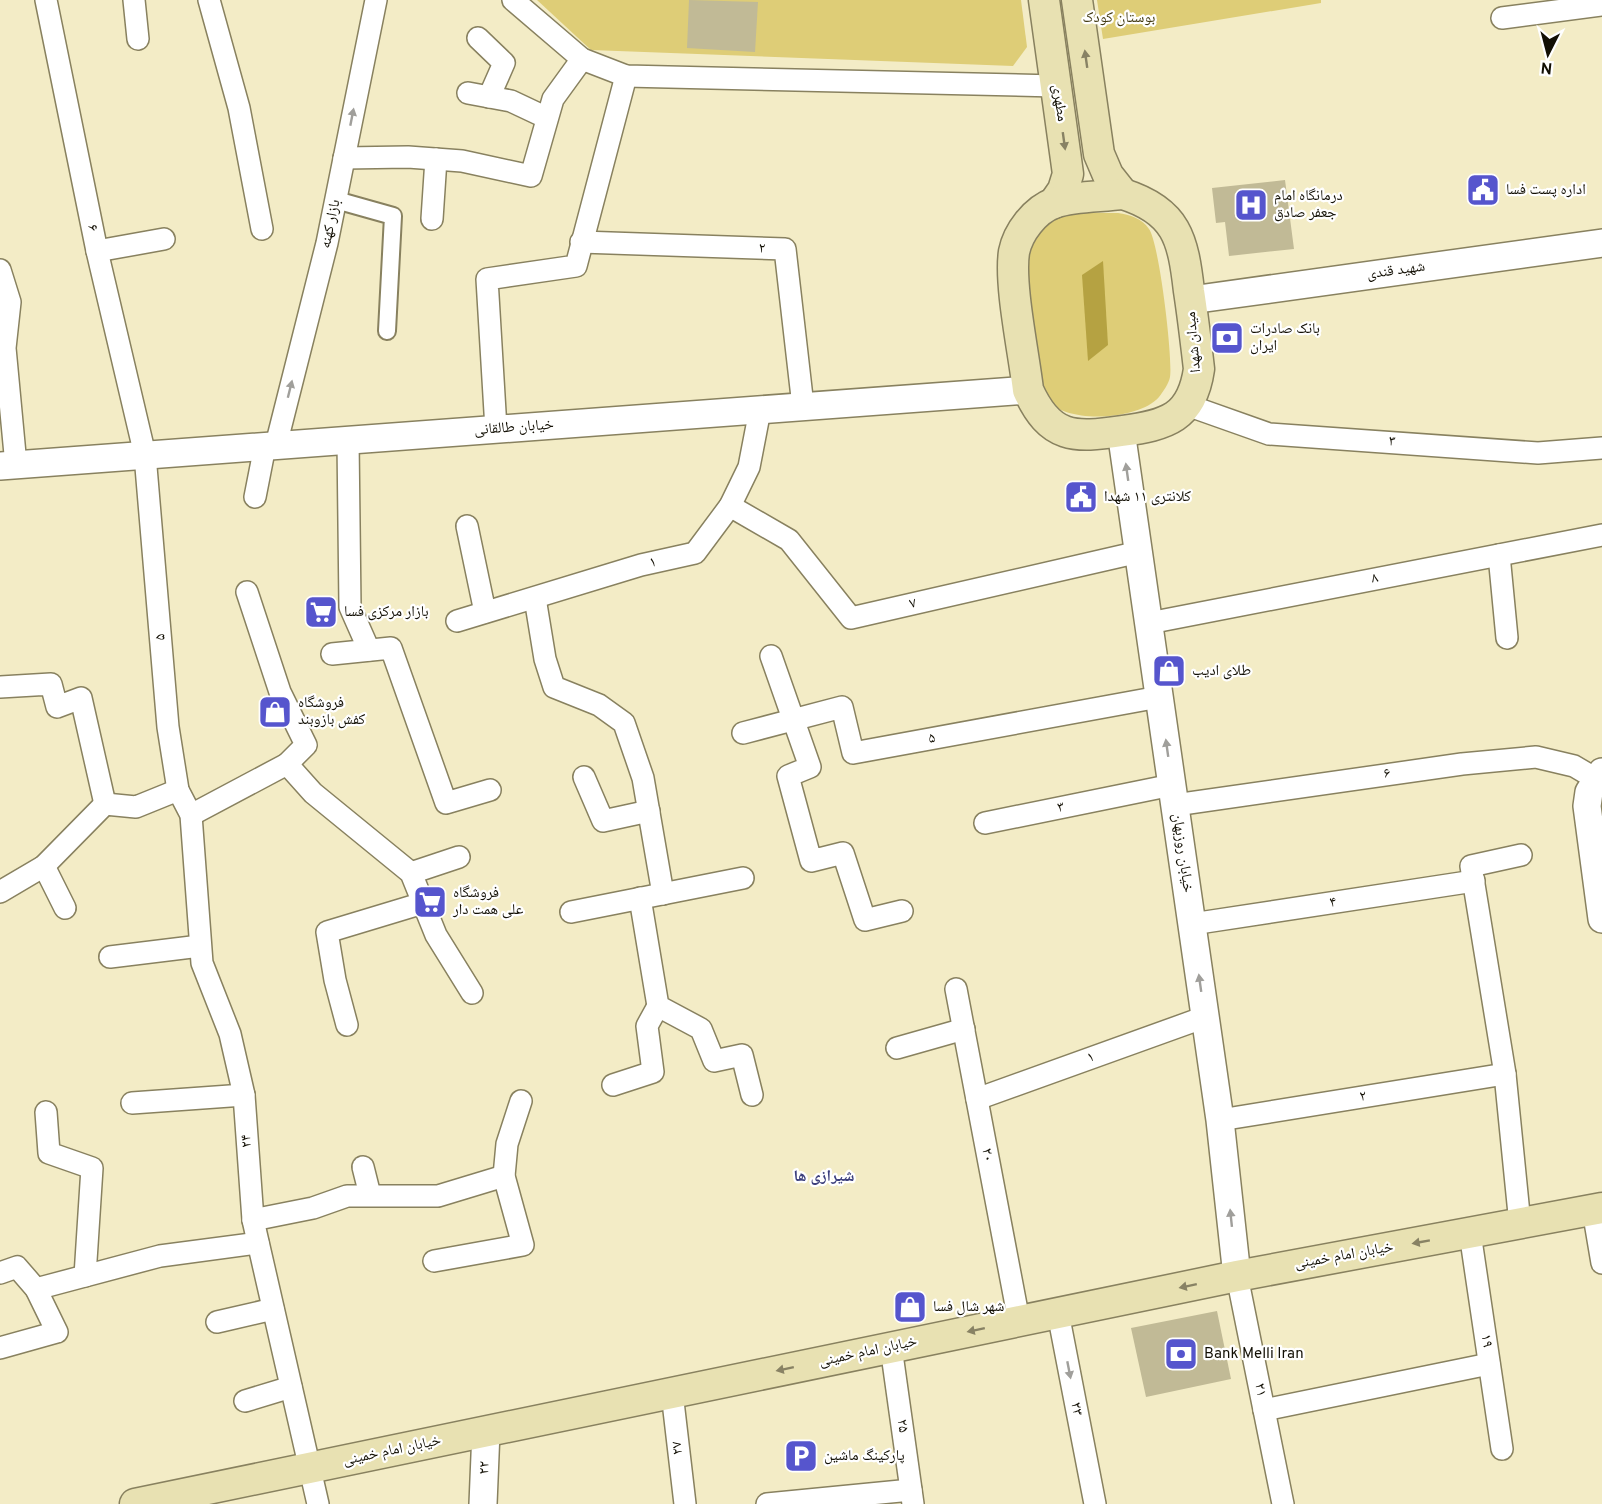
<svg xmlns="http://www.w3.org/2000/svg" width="1602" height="1504" viewBox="0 0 1602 1504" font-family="Overpass,'Noto Naskh Arabic',sans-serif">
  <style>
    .green { fill: #decd77 }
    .water { fill: #b5a242 }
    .building { fill: #c1ba96 }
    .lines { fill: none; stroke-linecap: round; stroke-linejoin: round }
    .pedestrian-casing { stroke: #88815f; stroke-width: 20 }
    .minor-casing { stroke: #88815f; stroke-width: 24 }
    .tertiary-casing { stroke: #88815f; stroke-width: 30 }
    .secondary-casing { stroke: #88815f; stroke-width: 33 }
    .pedestrian { stroke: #fff; stroke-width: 16 }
    .minor { stroke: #fff; stroke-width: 21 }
    .tertiary { stroke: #fff; stroke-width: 27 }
    .secondary { stroke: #e8e1b2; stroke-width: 30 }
    .oneway { fill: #888264 }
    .oneway2 { fill: #a09f9b }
    .labels { text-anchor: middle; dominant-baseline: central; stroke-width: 4.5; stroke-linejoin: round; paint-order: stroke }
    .park-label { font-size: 15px; fill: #423a12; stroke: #fff }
    .street-label { font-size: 15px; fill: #120f04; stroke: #fff }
    .poi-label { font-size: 15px; fill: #120f04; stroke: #fff; text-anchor: start }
    .neighbourhood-label { font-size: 16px; font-weight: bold; fill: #3d407d; stroke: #fff }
  </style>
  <rect width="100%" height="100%" fill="#f3ecc6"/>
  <g class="green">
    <polygon points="537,0 1021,0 1027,47 1013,66 591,50"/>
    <polygon points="1097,0 1321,0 1321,3 1103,39"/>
    <path d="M1118,213C1130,215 1142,218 1149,229C1159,242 1173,358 1170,377C1169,383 1163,392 1159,397C1140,420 1065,425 1046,399C1033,382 1035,353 1033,333C1029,297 1012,234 1054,217C1068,211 1101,213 1118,213Z"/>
  </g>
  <polygon class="water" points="1103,261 1108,345 1088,361 1082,275"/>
  <g class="building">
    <polygon points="689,0 758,2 755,52 687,48"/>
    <polygon points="1285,180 1294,249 1229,256 1225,222 1216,223 1212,188"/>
    <polygon points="1217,1311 1231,1379 1146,1397 1131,1328"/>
  </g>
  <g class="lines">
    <g class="pedestrian-casing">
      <polyline id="pedestrian" points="336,200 393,216 387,331"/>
    </g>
    <g class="minor-casing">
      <g id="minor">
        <polyline points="46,0 97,251 145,455 168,727 178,790 191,815 202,963 230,1034 244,1095 253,1220 318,1504"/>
        <polyline points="134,0 138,39"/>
        <polyline points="209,0 239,108 262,229"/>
        <polyline points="513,0 582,59 626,76 1056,86"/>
        <polyline points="1502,18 1602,5"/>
        <polyline points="478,38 504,63 489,97"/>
        <polyline points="468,93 511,101 547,118"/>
        <polyline points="344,158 408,157 462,161 531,176 553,99 582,59"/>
        <polyline points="432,219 436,159"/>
        <polyline points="581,242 785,249 803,406"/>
        <polyline points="97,251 164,239"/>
        <polyline points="0,270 10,302 5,348 16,465"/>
        <polyline points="1187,405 1269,434 1538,453 1602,448"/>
        <polyline points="496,429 487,279 576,266 626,76"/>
        <polyline points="348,440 350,607 369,650"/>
        <polyline points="276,445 327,243 376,0"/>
        <polyline points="255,497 265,446"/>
        <polyline points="730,506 789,540 851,618 1139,552"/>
        <polyline points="467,526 485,612"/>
        <polyline points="1499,555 1507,638"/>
        <polyline points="247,592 280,692 306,745 287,764"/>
        <polyline points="535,598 545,659 554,687 599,705 624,723 643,778 663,894"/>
        <polyline points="457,621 641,565 695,553 730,506 749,467 760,410"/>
        <polyline points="1149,623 1602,535"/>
        <polyline points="332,654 391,648 446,803 490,790"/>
        <polyline points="771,656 810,767 788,776 811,861 843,853 865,920 902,911"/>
        <polyline points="0,687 51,684 57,707 81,698 105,804"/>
        <polyline points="743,733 842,707 853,753 1159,697"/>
        <polyline points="584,777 603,821 649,811"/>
        <polyline points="1175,805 1462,764 1536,757 1574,766 1596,779"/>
        <polyline points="191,815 287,764 313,793 411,873 436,935 472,993"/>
        <polyline points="985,823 1172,785"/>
        <polyline points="44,866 65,908"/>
        <polyline points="411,873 459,857"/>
        <polyline points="0,892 44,866 105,804 136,807 178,790"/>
        <polyline points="640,898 658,1006 701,1029 714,1061 742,1055 752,1095"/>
        <polyline points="571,912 743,878"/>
        <polyline points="1192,924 1474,881"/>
        <polyline points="110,957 200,946"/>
        <polyline points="956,989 1019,1321"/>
        <polyline points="347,1025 335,980 327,932 423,903"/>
        <polyline points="897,1048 964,1029"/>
        <polyline points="613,1085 653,1072 647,1026 658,1006"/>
        <polyline points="977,1099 1205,1017"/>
        <polyline points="132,1103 244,1095"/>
        <polyline points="46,1112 49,1153 92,1168 85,1276"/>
        <polyline points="1220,1120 1505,1074"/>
        <polyline points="363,1167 370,1195"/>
        <polyline points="1593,1210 1602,1263"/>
        <polyline points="253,1220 313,1208 347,1196 438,1196 504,1176"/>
        <polyline points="1520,1224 1505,1074 1471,866 1521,855"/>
        <polyline points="1470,1233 1502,1449"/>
        <polyline points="434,1261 523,1245 504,1176 507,1144 521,1101"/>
        <polyline points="0,1273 17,1267 36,1289 57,1332 0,1348"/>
        <polyline points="1237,1276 1283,1504"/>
        <polyline points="36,1289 160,1256 258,1243"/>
        <polyline points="1058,1313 1095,1504"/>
        <polyline points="217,1322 273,1309"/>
        <polyline points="891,1347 913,1504"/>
        <polyline points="672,1393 685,1504"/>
        <polyline points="245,1401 291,1387"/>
        <polyline points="1264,1410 1489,1364"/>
        <polyline points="767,1504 911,1490"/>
      </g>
    </g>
    <g class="tertiary-casing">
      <g id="tertiary">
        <polyline points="1191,300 1602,243"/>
        <polyline points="1121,431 1220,1120 1237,1276"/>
        <polyline points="0,466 1028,390"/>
        <polyline points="1602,772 1589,792 1587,806 1602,919"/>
        <polyline points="483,1504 486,1431"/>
      </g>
    </g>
    <g class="secondary-casing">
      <g id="secondary">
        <polyline points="1044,0 1068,174 1063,190 1054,203"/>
        <polyline points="1077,0 1099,154 1108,175 1123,194"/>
        <path d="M1123,194C1177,211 1183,239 1189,291C1193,317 1196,343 1199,369C1192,418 1167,425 1122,431C1074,438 1050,439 1028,390C1024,354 1009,285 1014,252C1018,232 1035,210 1054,203C1074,196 1101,197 1123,194Z"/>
        <polyline points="135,1504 1237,1276 1602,1208"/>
      </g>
    </g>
    <use href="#pedestrian" class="pedestrian"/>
    <use href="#minor" class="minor"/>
    <use href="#tertiary" class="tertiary"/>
    <use href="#secondary" class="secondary"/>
  </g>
  <defs><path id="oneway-solid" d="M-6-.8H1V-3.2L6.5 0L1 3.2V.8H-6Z" transform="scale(1.5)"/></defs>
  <g class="oneway">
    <use href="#oneway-solid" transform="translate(1086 59) rotate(-98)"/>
    <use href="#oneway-solid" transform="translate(1064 141) rotate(82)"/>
    <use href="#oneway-solid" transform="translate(1421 1242) rotate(170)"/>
    <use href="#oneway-solid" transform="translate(1188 1286) rotate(168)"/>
    <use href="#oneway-solid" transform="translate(976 1330) rotate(168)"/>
    <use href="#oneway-solid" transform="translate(785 1369) rotate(168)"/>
  </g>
  <g class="oneway2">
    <use href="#oneway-solid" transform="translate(352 117) rotate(-79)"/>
    <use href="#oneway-solid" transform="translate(290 389) rotate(-76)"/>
    <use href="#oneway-solid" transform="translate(1127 472) rotate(-98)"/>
    <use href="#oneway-solid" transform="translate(1167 748) rotate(-98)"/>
    <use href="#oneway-solid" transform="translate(1200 983) rotate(-98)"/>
    <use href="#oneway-solid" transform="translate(1231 1218) rotate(-96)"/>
    <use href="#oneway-solid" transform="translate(1069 1370) rotate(79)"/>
  </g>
  <defs>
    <g id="civic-square" transform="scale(1.725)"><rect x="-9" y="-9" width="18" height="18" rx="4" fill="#5655cd" stroke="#fff"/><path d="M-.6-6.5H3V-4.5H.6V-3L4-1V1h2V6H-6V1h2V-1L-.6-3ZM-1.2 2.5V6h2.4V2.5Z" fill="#fff"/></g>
    <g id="hospital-square" transform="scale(1.725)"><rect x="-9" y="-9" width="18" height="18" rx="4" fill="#5655cd" stroke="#fff"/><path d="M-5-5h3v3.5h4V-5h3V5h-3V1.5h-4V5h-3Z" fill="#fff"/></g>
    <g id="bank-square" transform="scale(1.725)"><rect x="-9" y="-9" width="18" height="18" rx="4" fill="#5655cd" stroke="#fff"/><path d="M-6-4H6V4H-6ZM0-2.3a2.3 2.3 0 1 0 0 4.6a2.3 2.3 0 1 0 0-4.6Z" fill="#fff"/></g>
    <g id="supermarket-square" transform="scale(1.725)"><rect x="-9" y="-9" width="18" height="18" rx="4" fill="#5655cd" stroke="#fff"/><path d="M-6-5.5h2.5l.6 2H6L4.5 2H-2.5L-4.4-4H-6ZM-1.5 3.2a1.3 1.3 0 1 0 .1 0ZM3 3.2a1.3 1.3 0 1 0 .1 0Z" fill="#fff"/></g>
    <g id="shop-square" transform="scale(1.725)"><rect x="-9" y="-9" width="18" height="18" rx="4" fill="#5655cd" stroke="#fff"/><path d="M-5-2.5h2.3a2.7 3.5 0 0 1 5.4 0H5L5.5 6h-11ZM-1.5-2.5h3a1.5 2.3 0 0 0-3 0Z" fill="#fff"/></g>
    <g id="parking-square" transform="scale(1.725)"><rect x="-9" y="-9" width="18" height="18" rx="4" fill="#5655cd" stroke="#fff"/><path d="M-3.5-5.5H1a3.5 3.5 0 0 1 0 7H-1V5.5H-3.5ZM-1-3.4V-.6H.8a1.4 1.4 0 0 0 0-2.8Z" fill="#fff"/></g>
  </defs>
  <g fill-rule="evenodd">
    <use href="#civic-square" x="1483" y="190"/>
    <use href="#hospital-square" x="1251" y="205"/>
    <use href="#bank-square" x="1227" y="338"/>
    <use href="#civic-square" x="1081" y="497"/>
    <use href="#supermarket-square" x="321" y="612"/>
    <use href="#shop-square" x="1169" y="671"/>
    <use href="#shop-square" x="275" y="712"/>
    <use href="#supermarket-square" x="430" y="902"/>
    <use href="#shop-square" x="910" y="1307"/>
    <use href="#bank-square" x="1181" y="1354"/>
    <use href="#parking-square" x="801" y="1456"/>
  </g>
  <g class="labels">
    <g class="park-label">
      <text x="1119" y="18">بوستان کودک</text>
    </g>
    <g class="street-label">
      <text transform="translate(1059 103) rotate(82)">مطهری</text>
      <text transform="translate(331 224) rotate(-78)">بازار کهنه</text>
      <text transform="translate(92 228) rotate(78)">۶</text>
      <text transform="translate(762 249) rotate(2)">۲</text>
      <text transform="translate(1396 271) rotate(-8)">شهید قندی</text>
      <text transform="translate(1194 342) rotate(-95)">میدان شهدا</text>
      <text transform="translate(514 428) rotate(-4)">خیابان طالقانی</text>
      <text transform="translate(1392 442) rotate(4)">۳</text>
      <text transform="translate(653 563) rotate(-13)">۱</text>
      <text transform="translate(1375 579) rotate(-11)">۸</text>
      <text transform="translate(913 604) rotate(-13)">۷</text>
      <text transform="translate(161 637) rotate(-95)">۵</text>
      <text transform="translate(932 739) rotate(-10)">۵</text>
      <text transform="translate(1387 774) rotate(-8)">۶</text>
      <text transform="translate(1061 808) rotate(-11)">۳</text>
      <text transform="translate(1182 853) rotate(82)">خیابان روزبهان</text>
      <text transform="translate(1333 903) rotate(-9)">۴</text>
      <text transform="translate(1091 1058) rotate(-20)">۱</text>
      <text transform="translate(1363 1097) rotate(-9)">۲</text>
      <text transform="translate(247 1141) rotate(-94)">۲۴</text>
      <text transform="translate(987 1155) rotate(79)">۲۰</text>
      <text transform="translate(1344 1256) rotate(-10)">خیابان امام خمینی</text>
      <text transform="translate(1486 1341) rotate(82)">۱۹</text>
      <text transform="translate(868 1352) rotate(-12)">خیابان امام خمینی</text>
      <text transform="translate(1260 1390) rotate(79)">۲۱</text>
      <text transform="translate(1076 1409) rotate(79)">۲۳</text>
      <text transform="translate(902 1426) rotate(82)">۲۵</text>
      <text transform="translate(678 1448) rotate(-97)">۲۷</text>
      <text transform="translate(392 1451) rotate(-12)">خیابان امام خمینی</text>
      <text transform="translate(485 1468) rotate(-88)">۲۲</text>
    </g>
    <g class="poi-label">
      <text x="1506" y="190">اداره پست فسا</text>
      <text x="1274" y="196">درمانگاه امام<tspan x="1274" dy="17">جعفر صادق</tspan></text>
      <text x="1250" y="329">بانک صادرات<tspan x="1250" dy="17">ایران</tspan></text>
      <text x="1104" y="497">کلانتری ۱۱ شهدا</text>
      <text x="344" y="612">بازار مرکزی فسا</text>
      <text x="1192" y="671">طلای ادیب</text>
      <text x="298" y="703">فروشگاه<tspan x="298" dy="17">کفش بازوبند</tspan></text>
      <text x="453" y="893">فروشگاه<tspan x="453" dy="17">علی همت دار</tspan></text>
      <text x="933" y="1307">شهر شال فسا</text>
      <text x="1204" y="1354">Bank Melli Iran</text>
      <text x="824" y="1456">پارکینگ ماشین</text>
    </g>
    <g class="neighbourhood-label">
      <text x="824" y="1177">شیرازی ها</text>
    </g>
  </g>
  <g transform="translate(1548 54) rotate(186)" stroke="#ffffff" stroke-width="4.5" paint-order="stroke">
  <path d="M0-4.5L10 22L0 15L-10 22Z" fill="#120f04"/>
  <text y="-9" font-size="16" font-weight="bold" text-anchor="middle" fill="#120f04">N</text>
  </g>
</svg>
